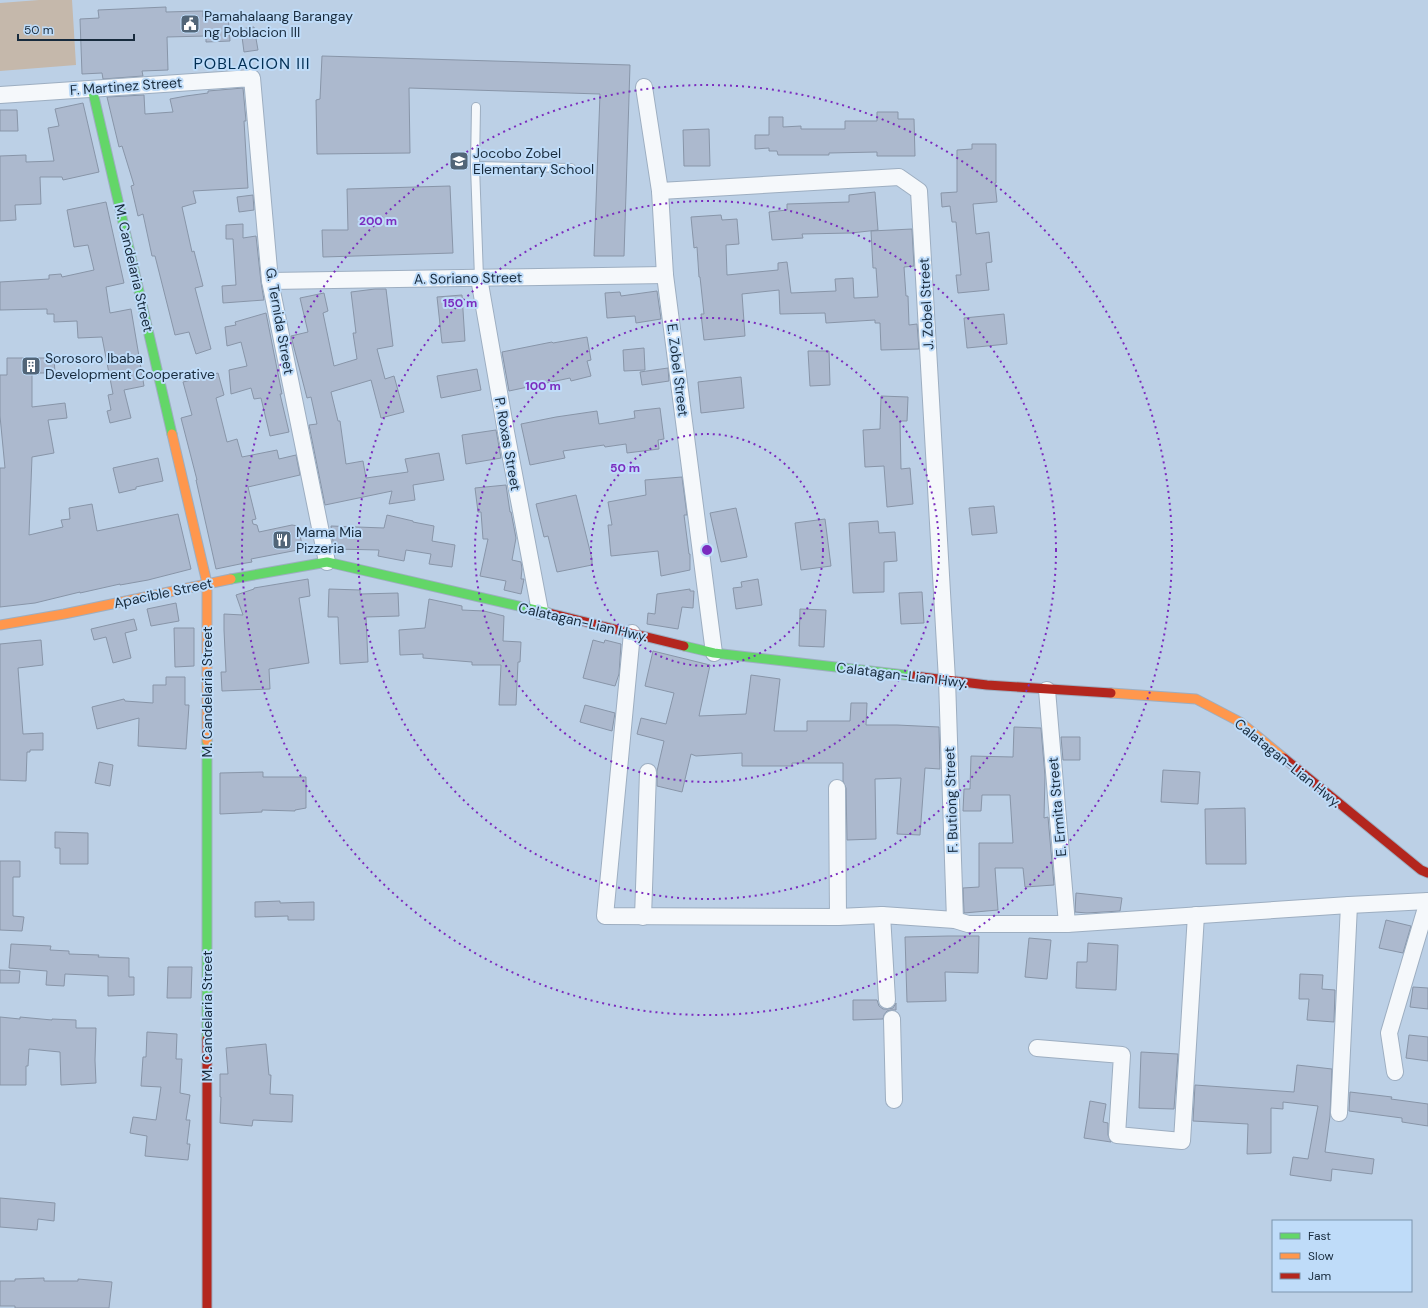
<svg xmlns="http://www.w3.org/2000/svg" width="1428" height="1308" viewBox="0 0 1428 1308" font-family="'DM Sans',sans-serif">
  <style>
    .green { fill: #c5b8ab }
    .building { fill: #acb9ce; stroke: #8895a8 }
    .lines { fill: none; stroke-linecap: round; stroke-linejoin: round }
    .lane-casing { stroke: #9daec1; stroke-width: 10 }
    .street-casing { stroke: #9daec1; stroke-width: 18 }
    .fast-casing { stroke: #9daec1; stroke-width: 11 }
    .slow-casing { stroke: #9daec1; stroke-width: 11 }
    .jam-casing { stroke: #9daec1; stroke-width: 11 }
    .lane { stroke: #f5f8fb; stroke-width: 8 }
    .street { stroke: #f5f8fb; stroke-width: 16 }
    .fast { stroke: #63d668; stroke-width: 9 }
    .slow { stroke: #ff974d; stroke-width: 9 }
    .jam { stroke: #b3261e; stroke-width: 9 }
    .ring { fill: none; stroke: #7b2cbf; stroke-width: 2; stroke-dasharray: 2 4 }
    .labels { text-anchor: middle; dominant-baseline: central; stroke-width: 4; stroke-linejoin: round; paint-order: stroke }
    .poi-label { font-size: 14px; fill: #182b3d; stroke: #bfdcf9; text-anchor: start }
    .street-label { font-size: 14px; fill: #182b3d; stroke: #bfdcf9 }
    .quarter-label { font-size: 16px; letter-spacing: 1px; fill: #002e54; stroke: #bfdcf9 }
    .centre { fill: #7b2cbf; stroke: #bfdcf9; stroke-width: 2 }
    .ring-label { font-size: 12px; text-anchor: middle; font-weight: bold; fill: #7b2cbf; stroke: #bfdcf9; stroke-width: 4; stroke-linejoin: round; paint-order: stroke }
  </style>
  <rect width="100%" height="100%" fill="#bcd0e6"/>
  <polygon class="green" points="39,0 72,0 76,65 0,71 0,3"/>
  <g class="building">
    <polygon points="166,7 166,12 203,11 203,17 228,15 230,41 206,42 206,36 167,37 168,70 142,71 143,76 103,79 102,73 82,74 80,19 99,18 98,10"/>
    <polygon points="254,27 258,50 244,52 241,29"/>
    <polygon points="322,56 630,65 624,256 594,256 600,94 409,88 410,153 317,154 316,100 320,99"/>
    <polygon points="243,88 246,121 244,121 248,188 193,191 196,203 182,207 192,252 194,251 203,286 195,288 211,349 196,354 189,332 175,335 155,256 152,256 143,214 138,216 131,186 134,185 122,146 119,147 107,97 144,95 145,114 173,112 170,99 186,96 208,93 208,91"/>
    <polygon points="83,103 99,172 63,180 62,177 40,177 41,204 15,205 16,220 0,221 0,156 26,155 26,162 54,161 48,128 59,126 55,109"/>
    <polygon points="0,110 17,110 18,131 0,131"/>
    <polygon points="877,112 898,112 898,119 914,119 915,156 877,156 877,152 829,153 829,155 778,155 777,151 769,151 769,148 755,149 755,135 769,135 769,117 783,117 783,127 801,126 801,129 845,129 845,121 877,121"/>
    <polygon points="709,129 710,166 684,166 683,130"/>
    <polygon points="972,144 996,144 996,183 995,183 997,202 973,204 976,234 989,232 992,262 986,263 989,290 958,293 956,275 961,275 956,222 952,222 950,206 942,207 941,193 957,192 957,150 972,149"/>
    <polygon points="450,186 453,253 323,257 322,230 348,230 347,189"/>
    <polygon points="875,192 878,230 851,233 802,234 803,238 772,240 769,212 787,210 787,204 849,202 849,195"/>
    <polygon points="253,195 254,210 239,212 237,197"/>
    <polygon points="106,202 124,283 106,287 110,313 131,309 144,386 124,390 131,418 110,423 107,411 111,410 108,395 113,394 102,337 78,338 77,321 54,322 54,314 47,314 47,309 0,310 0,282 49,279 49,275 61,274 62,277 94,270 88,245 74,247 67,210"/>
    <polygon points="721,215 722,220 737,219 739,244 726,245 727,275 778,270 778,263 787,262 791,293 836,291 835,279 853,278 854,298 878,297 876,268 873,268 871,231 912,229 914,266 904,267 906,296 908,296 909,325 917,324 919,349 881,350 880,323 875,323 875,320 826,323 825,313 780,314 779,290 742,294 745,336 704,340 701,314 704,314 700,277 699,277 697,247 694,248 691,217"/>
    <polygon points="243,224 243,238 256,236 261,282 264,300 223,303 222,286 236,285 233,239 226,239 226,225"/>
    <polygon points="375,289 386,289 393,346 377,349 385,379 394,376 404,412 381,418 371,380 331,392 338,421 340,421 346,464 363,461 366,478 408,472 405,459 439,453 444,480 413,485 415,500 389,504 392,491 325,505 309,425 317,424 311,397 307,398 291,336 308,332 300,298 324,293 328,311 323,313 334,366 357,359 353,333 356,333 351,292"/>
    <polygon points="657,291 661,319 636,323 635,316 607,318 605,293 620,292 621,296"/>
    <polygon points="462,295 465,341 442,343 437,297"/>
    <polygon points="266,313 282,394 280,394 289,432 270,436 261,398 254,399 251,388 231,394 229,370 247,366 241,342 227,346 225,327 236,325 235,322"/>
    <polygon points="1004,314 1007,344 967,348 964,318"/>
    <polygon points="587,337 591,360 587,361 591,376 571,381 570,378 509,391 502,352 552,342 553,343"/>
    <polygon points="644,348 645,370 624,371 623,350"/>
    <polygon points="808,351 829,351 830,385 810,386"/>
    <polygon points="7,358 54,358 55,373 32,373 32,407 65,403 67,418 48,420 54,453 32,457 29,535 63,527 61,520 70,519 69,508 92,504 97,531 178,514 191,569 148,580 120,585 120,584 80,593 80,592 35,603 0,607 0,468 5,468 0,416 0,375 7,375"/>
    <polygon points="668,368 669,381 642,385 640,372"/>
    <polygon points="477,369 481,390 441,398 437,376"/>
    <polygon points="218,373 224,395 216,398 227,442 237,439 242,457 277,450 279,459 296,455 300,475 248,487 256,519 252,520 253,524 257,525 259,532 292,525 298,526 303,549 251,559 252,562 240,564 216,569 196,480 197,480 181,418 192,415 183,382"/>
    <polygon points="741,377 744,408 701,413 698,382"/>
    <polygon points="881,396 908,397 907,421 900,421 901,469 910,468 913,504 887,507 884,466 865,467 863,430 880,429"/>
    <polygon points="660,408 664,439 658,440 659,449 627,453 626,444 605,447 604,445 563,451 565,458 530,465 521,424 556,417 597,411 599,424 635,418 634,411"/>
    <polygon points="496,430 501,458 466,464 462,435"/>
    <polygon points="158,458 163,481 136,487 136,489 119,493 113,468"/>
    <polygon points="682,477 687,515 684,515 689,554 690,554 690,570 661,576 658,551 611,556 608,525 612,525 608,502 646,495 645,480"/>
    <polygon points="506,485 510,512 511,512 516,538 512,560 521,562 522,569 521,579 524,579 521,594 504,590 506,581 480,576 488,539 483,539 481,512 478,512 475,488"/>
    <polygon points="576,495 592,559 592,565 557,572 548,536 544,537 536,504"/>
    <polygon points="994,506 997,533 972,535 969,508"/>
    <polygon points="736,508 747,557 721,562 710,513"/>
    <polygon points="387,515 413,521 413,522 434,526 432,541 455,545 452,567 429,564 431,554 406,550 404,561 378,556 379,550 334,549 331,526 384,528"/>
    <polygon points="825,519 831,566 801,570 795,523"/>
    <polygon points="878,521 879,533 895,532 897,561 884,562 884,592 853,593 849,523"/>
    <polygon points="308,579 310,596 299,598 309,663 269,669 270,689 222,691 221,672 226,672 224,630 224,614 243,615 236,595 254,589 254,588"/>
    <polygon points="758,579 762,605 736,609 733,588 742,587 741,582"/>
    <polygon points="329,589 360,590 360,594 398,593 399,616 366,617 368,662 340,664 338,617 328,617"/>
    <polygon points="690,589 690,591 694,591 693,608 682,607 678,629 647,624 648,613 655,614 657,594"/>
    <polygon points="922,592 924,623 901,624 899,593"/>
    <polygon points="429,599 462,606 462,610 484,611 504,616 503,641 521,642 520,662 518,662 516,705 499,705 501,665 472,665 472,662 423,658 423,654 400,655 399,630 425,628"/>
    <polygon points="176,603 179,621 151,626 147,609"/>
    <polygon points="800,609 826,610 824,647 799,646"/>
    <polygon points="134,619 137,630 125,633 131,658 113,663 106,637 94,640 91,629"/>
    <polygon points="174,628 194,628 194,666 175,667"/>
    <polygon points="41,640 43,665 18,668 23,734 43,733 43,750 30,750 30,752 27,752 26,781 0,780 0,644"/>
    <polygon points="593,640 604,643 605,640 621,644 619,674 615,686 583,678"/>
    <polygon points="653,651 710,665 699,716 746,714 751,675 780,679 774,731 807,731 807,721 850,721 851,703 867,703 866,725 897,725 939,727 940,769 925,768 920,835 897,834 901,778 875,779 876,839 847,840 846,788 843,781 843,763 792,763 792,766 742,766 742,753 696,756 691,754 682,792 657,786 657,771 664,741 637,734 641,718 666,724 674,693 645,686"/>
    <polygon points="166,677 185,677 185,705 189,705 186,749 138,746 139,718 97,729 92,707 124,699 125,701 153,703 153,685 166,685"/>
    <polygon points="585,705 615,713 612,731 580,722"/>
    <polygon points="1014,727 1041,728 1045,776 1044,818 1048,817 1054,885 1025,887 1023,868 995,868 998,910 964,913 963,888 979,887 979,843 1013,843 1010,795 982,795 981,811 963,811 964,789 970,789 971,756 1013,757"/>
    <polygon points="1061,737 1080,737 1080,760 1063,760"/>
    <polygon points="99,762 113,765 110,786 95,783"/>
    <polygon points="1163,770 1200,772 1198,804 1161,802"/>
    <polygon points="263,772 263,777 306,777 306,808 295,810 295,811 262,810 262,812 220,814 220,773"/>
    <polygon points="1245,808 1246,864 1206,864 1205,809"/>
    <polygon points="55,832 88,833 88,864 60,864 60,848 55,848"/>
    <polygon points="0,861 20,861 20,877 13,877 13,916 24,917 22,931 0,930"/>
    <polygon points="1076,893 1122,898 1120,911 1087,913 1075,912"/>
    <polygon points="280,901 280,903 314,902 314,920 288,920 288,916 255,917 255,902"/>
    <polygon points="1386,920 1411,926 1403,953 1379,948"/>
    <polygon points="948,936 979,936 978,973 945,972 946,1001 907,1002 905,937"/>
    <polygon points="1029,938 1051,940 1047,979 1025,977"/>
    <polygon points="1088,943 1118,945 1116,990 1076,988 1077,962 1087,962"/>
    <polygon points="11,944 51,946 50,950 69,951 69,954 99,955 98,957 129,958 129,977 134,977 134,995 108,996 108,976 65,974 64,986 46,985 47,971 9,968"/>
    <polygon points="168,967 192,967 191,998 167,998"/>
    <polygon points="0,970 20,971 19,983 0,983"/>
    <polygon points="1300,974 1323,975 1322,989 1335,990 1334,1022 1307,1020 1309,999 1299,999"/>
    <polygon points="1413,987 1428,988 1428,1009 1410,1007"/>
    <polygon points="853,1000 877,1000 879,1006 883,1009 887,1009 893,1008 896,1003 896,1010 891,1010 887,1011 884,1015 883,1019 853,1020"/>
    <polygon points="0,1017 20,1019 20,1017 52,1020 52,1019 76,1020 76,1028 96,1028 95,1060 96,1083 61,1085 60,1052 29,1049 28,1066 26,1066 26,1085 0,1085"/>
    <polygon points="147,1032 177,1034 176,1059 182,1059 180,1093 190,1095 186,1120 190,1120 187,1144 190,1144 188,1160 145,1156 147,1136 130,1133 133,1117 156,1120 161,1087 141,1086 143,1057 146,1057"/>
    <polygon points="1409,1035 1428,1037 1428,1061 1406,1058"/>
    <polygon points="266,1044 269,1075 271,1075 270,1094 293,1095 292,1122 253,1120 252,1126 220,1123 221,1097 220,1097 220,1074 228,1074 226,1048"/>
    <polygon points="1141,1052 1178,1054 1174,1109 1139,1108"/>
    <polygon points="1297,1065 1332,1069 1330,1116 1325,1152 1374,1159 1372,1174 1332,1169 1331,1181 1290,1175 1293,1157 1308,1159 1318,1106 1283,1102 1283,1109 1271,1108 1271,1153 1247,1154 1248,1124 1193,1121 1195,1085 1294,1092"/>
    <polygon points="1350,1092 1392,1097 1391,1099 1428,1104 1428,1126 1402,1122 1402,1118 1349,1111"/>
    <polygon points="1090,1101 1106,1104 1103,1122 1108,1123 1108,1135 1111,1142 1084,1138"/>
    <polygon points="0,1198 55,1203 54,1221 38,1219 37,1230 0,1227"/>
    <polygon points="44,1278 44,1281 78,1281 78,1279 112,1282 109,1308 15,1308 15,1306 0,1306 0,1281 15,1281 15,1279"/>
  </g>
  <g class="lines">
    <g class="lane-casing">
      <g id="lane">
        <polyline points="476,107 475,166 479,278"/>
        <polyline points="475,166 571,168"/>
      </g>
    </g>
    <g class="street-casing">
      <g id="street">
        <polyline points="644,87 660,191 665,275 714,653"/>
        <polyline points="0,95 252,78 270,281 327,562"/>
        <polyline points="660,191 899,177 919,191 947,680 955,920"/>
        <polyline points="479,278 506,432 540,611"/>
        <polyline points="270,281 665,275"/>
        <polyline points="632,633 605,916 838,917 882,915 955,920 968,924 1067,924 1349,905 1428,901"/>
        <polyline points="1047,690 1067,924"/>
        <polyline points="837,788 838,917"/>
        <polyline points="882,915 887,1000"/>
        <polyline points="643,917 648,772"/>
        <polyline points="892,1019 894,1100"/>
        <polyline points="1037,1048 1122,1055 1117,1135 1182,1141 1196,915"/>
        <polyline points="1395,1072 1389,1033 1428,901"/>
        <polyline points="1339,1113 1349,905"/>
      </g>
    </g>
    <g class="fast-casing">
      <g id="fast">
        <polyline points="92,88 172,434"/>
        <polyline points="231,579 327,562 549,613"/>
        <polyline points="684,646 714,653 914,676"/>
        <polyline points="207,741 207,1039"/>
      </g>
    </g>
    <g class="slow-casing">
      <g id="slow">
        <polyline points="172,434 207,583 207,741"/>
        <polyline points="0,625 64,614 231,579"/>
        <polyline points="1111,693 1196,699 1240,722 1284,758"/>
      </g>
    </g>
    <g class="jam-casing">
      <g id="jam">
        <polyline points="549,613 684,646"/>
        <polyline points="914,676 987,685 1111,693"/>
        <polyline points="1284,758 1421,870 1428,873"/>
        <polyline points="207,1039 207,1308"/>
      </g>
    </g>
    <use href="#lane" class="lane"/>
    <use href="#street" class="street"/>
    <use href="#fast" class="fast"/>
    <use href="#slow" class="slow"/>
    <use href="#jam" class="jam"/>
  </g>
  <g class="ring">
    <circle cx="707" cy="550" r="116"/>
    <circle cx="707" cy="550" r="232"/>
    <circle cx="707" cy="550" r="349"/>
    <circle cx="707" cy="550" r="465"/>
  </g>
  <defs>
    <g id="civic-square" transform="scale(1)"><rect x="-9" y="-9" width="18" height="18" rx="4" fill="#516578" stroke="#bfdcf9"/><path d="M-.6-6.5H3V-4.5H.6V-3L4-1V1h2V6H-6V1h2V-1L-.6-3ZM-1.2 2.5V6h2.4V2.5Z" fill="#fff"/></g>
    <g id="school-square" transform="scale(1)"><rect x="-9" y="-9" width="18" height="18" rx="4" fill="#516578" stroke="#bfdcf9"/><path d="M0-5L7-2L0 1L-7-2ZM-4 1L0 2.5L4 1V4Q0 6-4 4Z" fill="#fff"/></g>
    <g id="building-square" transform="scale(1)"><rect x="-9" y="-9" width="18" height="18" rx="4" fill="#516578" stroke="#bfdcf9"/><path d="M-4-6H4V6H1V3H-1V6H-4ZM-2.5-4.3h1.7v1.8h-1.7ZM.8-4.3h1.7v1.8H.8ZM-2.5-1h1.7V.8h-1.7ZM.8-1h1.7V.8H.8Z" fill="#fff"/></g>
    <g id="restaurant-square" transform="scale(1)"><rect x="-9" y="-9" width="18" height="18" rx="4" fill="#516578" stroke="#bfdcf9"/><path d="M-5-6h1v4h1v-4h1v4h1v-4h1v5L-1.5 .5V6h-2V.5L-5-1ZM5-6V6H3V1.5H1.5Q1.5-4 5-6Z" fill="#fff"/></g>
  </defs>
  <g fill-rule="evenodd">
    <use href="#civic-square" x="190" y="24"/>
    <use href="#school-square" x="459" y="161"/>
    <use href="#building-square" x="31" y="366"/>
    <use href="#restaurant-square" x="282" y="540"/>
  </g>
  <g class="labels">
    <g class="poi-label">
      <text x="204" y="16">Pamahalaang Barangay<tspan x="204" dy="16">ng Poblacion III</tspan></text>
      <text x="473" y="153">Jocobo Zobel<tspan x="473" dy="16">Elementary School</tspan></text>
      <text x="45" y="358">Sorosoro Ibaba<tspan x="45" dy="16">Development Cooperative</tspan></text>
      <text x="296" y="532">Mama Mia<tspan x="296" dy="16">Pizzeria</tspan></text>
    </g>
    <g class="street-label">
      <text transform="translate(126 86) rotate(-4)">F. Martinez Street</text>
      <text transform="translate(134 268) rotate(77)">M. Candelaria Street</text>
      <text transform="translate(468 278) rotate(-1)">A. Soriano Street</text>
      <text transform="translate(926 304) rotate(-93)">J. Zobel Street</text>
      <text transform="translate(280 321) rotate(80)">G. Ternida Street</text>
      <text transform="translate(678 370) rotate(83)">E. Zobel Street</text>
      <text transform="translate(508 444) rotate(80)">P. Roxas Street</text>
      <text transform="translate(163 593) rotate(-12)">Apacible Street</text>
      <text transform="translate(583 622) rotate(13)">Calatagan-Lian Hwy.</text>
      <text transform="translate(902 675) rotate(7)">Calatagan-Lian Hwy.</text>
      <text transform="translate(207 692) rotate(-90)">M. Candelaria Street</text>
      <text transform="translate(1288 763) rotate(39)">Calatagan-Lian Hwy.</text>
      <text transform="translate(951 800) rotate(-92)">F. Butiong Street</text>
      <text transform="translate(1057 807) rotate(-95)">E. Ermita Street</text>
      <text transform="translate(207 1016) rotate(-90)">M. Candelaria Street</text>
    </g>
    <g class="quarter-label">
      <text x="252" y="63">POBLACION III</text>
    </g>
  </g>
  <circle cx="707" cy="550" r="6" class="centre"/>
  <g class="ring-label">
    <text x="378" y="225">200 m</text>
    <text x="460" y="307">150 m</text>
    <text x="543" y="390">100 m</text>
    <text x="625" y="472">50 m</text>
  </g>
  <rect x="1272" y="1220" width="140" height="72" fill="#bfdcf9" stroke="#7c95ae"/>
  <rect x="1280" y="1233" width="20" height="6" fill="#63d668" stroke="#7c95ae"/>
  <text x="1308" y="1240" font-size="12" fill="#182b3d">Fast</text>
  <rect x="1280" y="1253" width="20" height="6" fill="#ff974d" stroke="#7c95ae"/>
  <text x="1308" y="1260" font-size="12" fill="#182b3d">Slow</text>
  <rect x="1280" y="1273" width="20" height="6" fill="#b3261e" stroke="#7c95ae"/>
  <text x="1308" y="1280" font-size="12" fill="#182b3d">Jam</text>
  <path d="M18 34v6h116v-6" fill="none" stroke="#182b3d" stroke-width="2"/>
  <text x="24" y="34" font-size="12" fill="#182b3d" stroke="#bfdcf9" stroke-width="3" paint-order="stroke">50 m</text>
</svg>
